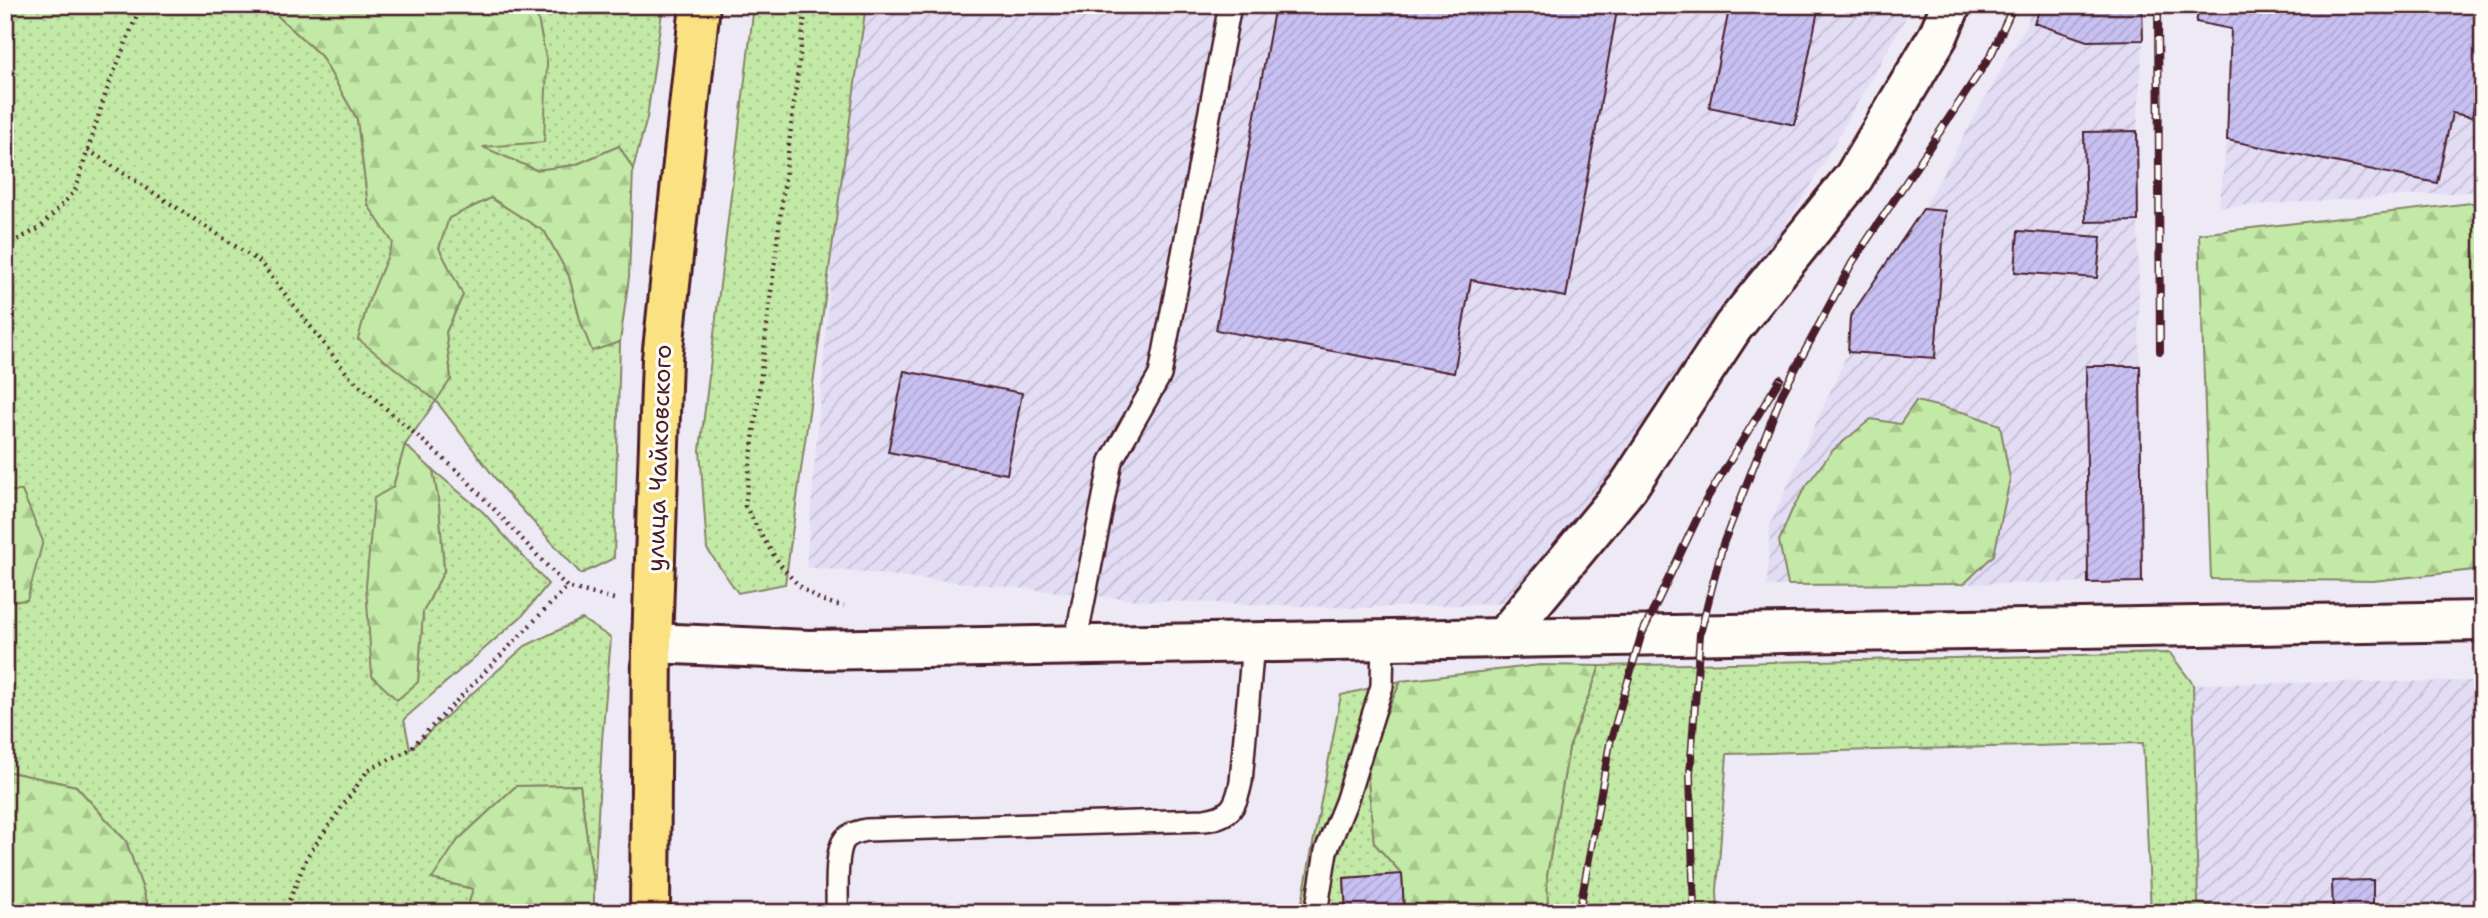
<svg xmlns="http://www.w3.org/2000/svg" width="2488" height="918" viewBox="0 0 2488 918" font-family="'Shantell Sans',sans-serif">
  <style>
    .industrial { fill: url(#industrial-furrows) }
    .grass { fill: url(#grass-dots); stroke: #868468; stroke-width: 2 }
    .forest { fill: url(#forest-firs); stroke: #868468; stroke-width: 2 }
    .building { fill: url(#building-hatch); stroke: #4a1f2b; stroke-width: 2 }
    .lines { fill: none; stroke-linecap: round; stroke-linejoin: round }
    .service-casing { stroke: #4a1f2b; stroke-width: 26 }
    .minor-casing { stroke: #4a1f2b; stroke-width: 44 }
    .tertiary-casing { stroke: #4a1f2b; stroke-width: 44 }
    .trunk-casing { stroke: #4a1f2b; stroke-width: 44 }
    .path { stroke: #4a1f2b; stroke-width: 4.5; stroke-dasharray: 2 5; stroke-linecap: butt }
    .service { stroke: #fdfcf7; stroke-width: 21 }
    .minor { stroke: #fdfcf7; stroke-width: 38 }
    .tertiary { stroke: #fdfcf7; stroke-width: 38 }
    .trunk { stroke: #fae181; stroke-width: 38 }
    .rail-casing { stroke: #4a1f2b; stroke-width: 8 }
    .rail { stroke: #fdfcf7; stroke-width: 5; stroke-dasharray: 16; stroke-linecap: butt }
    .labels { text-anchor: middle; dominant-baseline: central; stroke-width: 6; stroke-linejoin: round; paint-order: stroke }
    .street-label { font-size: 24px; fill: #4a1f2b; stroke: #fdfcf7 }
  </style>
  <defs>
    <pattern id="industrial-furrows" width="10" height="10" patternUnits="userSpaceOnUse" patternTransform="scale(1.75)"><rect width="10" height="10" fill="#e2ddf5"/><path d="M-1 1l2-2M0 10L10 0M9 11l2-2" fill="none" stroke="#c3bdd2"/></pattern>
    <pattern id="grass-dots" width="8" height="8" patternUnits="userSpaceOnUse" patternTransform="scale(1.75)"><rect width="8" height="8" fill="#c2e9a5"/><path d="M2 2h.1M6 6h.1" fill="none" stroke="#a8c78e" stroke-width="1.8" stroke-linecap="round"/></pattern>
    <pattern id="forest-firs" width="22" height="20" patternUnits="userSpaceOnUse" patternTransform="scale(1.75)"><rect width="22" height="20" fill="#c2e9a5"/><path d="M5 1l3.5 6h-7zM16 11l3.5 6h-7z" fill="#a8c78e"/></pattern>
    <pattern id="building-hatch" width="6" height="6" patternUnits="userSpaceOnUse" patternTransform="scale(1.75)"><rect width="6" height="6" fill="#c8c0f2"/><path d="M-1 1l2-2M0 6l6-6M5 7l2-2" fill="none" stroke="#ada5d0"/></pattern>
  </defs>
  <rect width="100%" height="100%" fill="#edeaf6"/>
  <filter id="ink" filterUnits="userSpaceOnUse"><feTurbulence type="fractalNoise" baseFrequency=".0143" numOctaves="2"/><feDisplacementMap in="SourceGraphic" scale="14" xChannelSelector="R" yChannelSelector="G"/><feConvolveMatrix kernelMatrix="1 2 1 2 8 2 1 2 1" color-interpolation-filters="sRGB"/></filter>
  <g filter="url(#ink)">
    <g class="industrial">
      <polygon points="866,5 1913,5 1807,192 1767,253 1626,468 1520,603 1358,608 1138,600 806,567 833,249"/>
      <polygon points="2035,5 2142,5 2143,40 2137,131 2142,582 1767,586 1770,525 1848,352 1850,317 1923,209 2025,27"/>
      <polygon points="2200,5 2483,5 2483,191 2219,207 2227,140 2231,29 2196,22"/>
      <polygon points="2483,681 2483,913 2222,913 2222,909 2198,904 2193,684"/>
    </g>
    <g class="grass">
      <polygon points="5,5 266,5 321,56 357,119 368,205 394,243 368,303 358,340 451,379 446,332 463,295 439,249 448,218 491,198 545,232 569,276 581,323 592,350 620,342 614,558 581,574 505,491 436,401 405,445 393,487 418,682 423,612 444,571 439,505 433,470 483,512 548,584 523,615 404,719 410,749 525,646 582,619 611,638 602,740 594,891 580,785 516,786 458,840 433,879 473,889 466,913 151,913 126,841 76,786 5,771 5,602 27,600 22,491 5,491"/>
      <polygon points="535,5 663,5 647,118 633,169 619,146 575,165 536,170 481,147 547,63"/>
      <polygon points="754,5 866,5 785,584 738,593 707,549 700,450"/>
      <polygon points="2170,653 2193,684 2198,903 2222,909 2222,913 2151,913 2143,743 1727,754 1717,891 1718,913 1548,913 1547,875 1569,748 1600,666"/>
      <polygon points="1401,681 1366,758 1374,843 1402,874 1344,878 1346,913 1300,913 1341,695"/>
    </g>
    <g class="forest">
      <polygon points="266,5 535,5 547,63 544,142 483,147 536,170 575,165 619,146 633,169 629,277 620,342 592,351 581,323 569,276 545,232 491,198 449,218 439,248 463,295 446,332 451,379 436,401 358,339 368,303 393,243 368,205 357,119 321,56"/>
      <polygon points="2480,202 2483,204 2483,569 2373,581 2211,579 2199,234"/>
      <polygon points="1916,401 1966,413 2000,425 2010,479 1994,555 1964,584 1788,585 1779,541 1791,512 1806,486 1833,450 1871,419 1900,424"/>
      <polygon points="405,445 433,470 439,505 444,571 423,612 418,682 397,700 372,676 366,586 374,498 393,487"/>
      <polygon points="5,491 22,491 43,541 27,600 5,602"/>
      <polygon points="1540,665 1600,666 1569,748 1547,875 1548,913 1404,911 1402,874 1374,843 1366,758 1401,681"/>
      <polygon points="5,771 76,786 126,841 151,913 5,913"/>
      <polygon points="580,785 594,891 594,913 466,913 473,889 432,879 458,840 516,786"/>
    </g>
    <g class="building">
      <polygon points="1275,5 1618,5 1566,297 1471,280 1454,373 1216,330"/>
      <polygon points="1730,5 1819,5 1795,125 1709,107"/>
      <polygon points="2042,5 2142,5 2143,40 2087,41 2034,23"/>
      <polygon points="2200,5 2483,5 2483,80 2479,80 2472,117 2452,113 2437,183 2227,140 2231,29 2196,22"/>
      <polygon points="2137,131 2138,221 2086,222 2084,132"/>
      <polygon points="1923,209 1945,211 1935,358 1848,352 1850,317"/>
      <polygon points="2018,231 2101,237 2097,278 2015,272"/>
      <polygon points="2086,366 2140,366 2142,582 2088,583"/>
      <polygon points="904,371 1022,393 1007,474 888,452"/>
      <polygon points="1402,874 1404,911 1346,913 1344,878"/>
      <polygon points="2373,880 2373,913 2333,913 2332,881"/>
    </g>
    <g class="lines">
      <g class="service-casing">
        <g id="service">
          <polyline points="1075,645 1111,461 1160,375 1230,5"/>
          <path d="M837,913C838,896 834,852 845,839C851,833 858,832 866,830L1205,820C1231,816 1236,807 1241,782L1253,643"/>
          <polyline points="1316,913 1326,851 1346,802 1382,686 1383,640"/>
        </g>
      </g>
      <g class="minor-casing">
        <polyline id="minor" points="1503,638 1628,487 1733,327 1854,177 1938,36 1951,5"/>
      </g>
      <g class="tertiary-casing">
        <polyline id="tertiary" points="652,643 809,650 2483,621"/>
      </g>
      <g class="trunk-casing">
        <polyline id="trunk" points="650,913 652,643 662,359 700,5"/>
      </g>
      <g class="path">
        <path d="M806,5L745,506C769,547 791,599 844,606"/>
        <polyline points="88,150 260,262 349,376 462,475 567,587 614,599"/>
        <polyline points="5,246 40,228 75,191 106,92 141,5"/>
        <polyline points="284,913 308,855 368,770 409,750 567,587"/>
      </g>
      <use href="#service" class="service"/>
      <use href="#minor" class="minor"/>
      <use href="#tertiary" class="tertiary"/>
      <use href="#trunk" class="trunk"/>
      <g class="rail-casing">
        <g id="rail">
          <polyline points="2158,5 2160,351"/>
          <polyline points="1579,913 1610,743 1641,636 1706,500 1780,379"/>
          <polyline points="1694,913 1690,774 1700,634 1723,544 1782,394 1852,263 1991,55 2014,5"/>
        </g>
      </g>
      <use href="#rail" class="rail"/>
    </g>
  </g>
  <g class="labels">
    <g class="street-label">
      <text transform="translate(659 458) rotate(-88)">улица Чайковского</text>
    </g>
  </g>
  <rect width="2488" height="918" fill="none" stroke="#fdfcf7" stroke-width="28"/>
  <rect x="14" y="14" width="2460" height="890" fill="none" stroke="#4a1f2b" stroke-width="2.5" filter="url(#ink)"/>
</svg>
